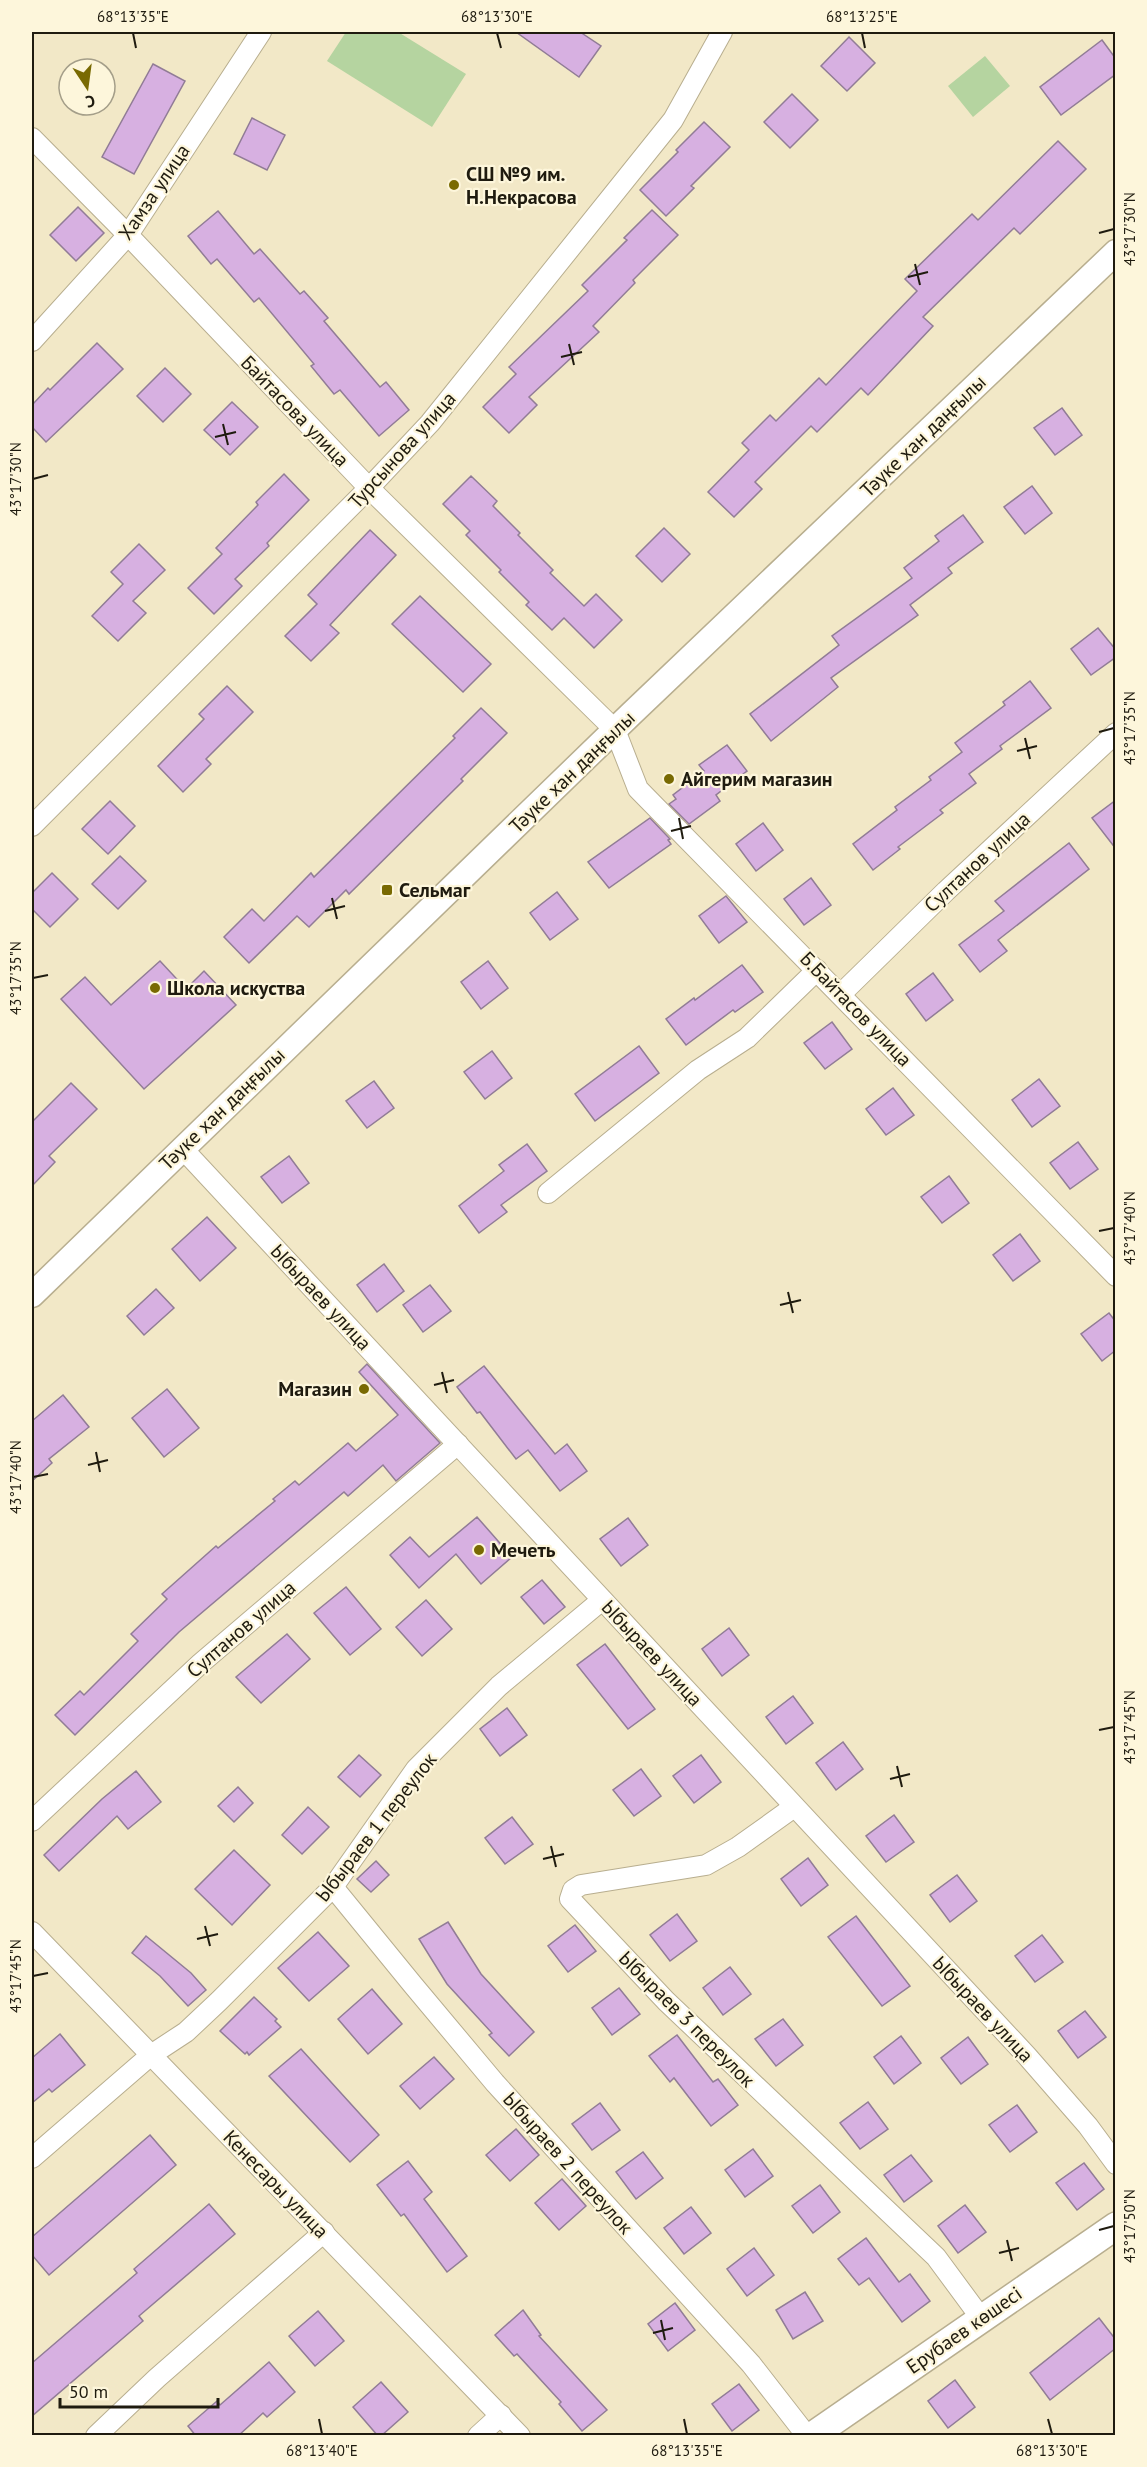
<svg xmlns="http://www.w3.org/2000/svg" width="1147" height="2467" viewBox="0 0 1147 2467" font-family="'PT Sans',sans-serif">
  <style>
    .green { fill: #b5d4a0 }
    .building { fill: #d7b0e1; stroke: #917c96; stroke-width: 1.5 }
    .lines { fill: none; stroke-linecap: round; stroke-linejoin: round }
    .minor-casing { stroke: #b8ae8f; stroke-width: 22 }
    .tertiary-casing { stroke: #b8ae8f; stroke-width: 27 }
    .secondary-casing { stroke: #b8ae8f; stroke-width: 30 }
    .minor { stroke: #fff; stroke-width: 20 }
    .tertiary { stroke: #fff; stroke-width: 24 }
    .secondary { stroke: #fff; stroke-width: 27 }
    .ticks { fill: none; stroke: #1f1b0f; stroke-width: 2 }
    .poi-dot { fill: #796a02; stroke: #fdf6db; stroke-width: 2 }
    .labels { text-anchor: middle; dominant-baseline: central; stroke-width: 4.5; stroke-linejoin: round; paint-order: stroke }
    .poi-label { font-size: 20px; font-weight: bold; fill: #1f1b0f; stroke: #fdf6db; text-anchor: start }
    .street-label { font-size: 20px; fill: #1f1b0f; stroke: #fdf6db }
    .neatline { fill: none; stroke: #1f1b0f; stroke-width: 2 }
    .ticks-label { font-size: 15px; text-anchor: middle; fill: #1f1b0f }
  </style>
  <rect width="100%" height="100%" fill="#f2e8c7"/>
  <g class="green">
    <polygon points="346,32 398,32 466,74 432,127 327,61"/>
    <polygon points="985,56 1010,86 973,117 948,86"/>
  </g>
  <g class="building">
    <polygon points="516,32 580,32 601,46 579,77"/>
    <polygon points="849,37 875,63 847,91 821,66"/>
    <polygon points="1102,40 1116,59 1116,74 1061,115 1040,87"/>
    <polygon points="153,64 185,81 134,174 102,157"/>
    <polygon points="792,94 818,120 790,148 764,122"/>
    <polygon points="252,118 285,135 267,170 234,154"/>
    <polygon points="704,122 730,147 691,186 694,188 666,216 640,190 678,152 676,150"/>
    <polygon points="1058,141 1086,169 1020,234 1014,228 923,317 933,326 868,395 861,388 817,432 811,426 755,482 762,489 734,517 708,492 749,450 742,443 770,415 776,421 819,378 826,385 917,291 905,279 972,214 978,220"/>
    <polygon points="78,207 104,233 76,261 50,235"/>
    <polygon points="652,210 678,235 633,280 635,283 593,326 599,332 529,397 537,405 509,433 483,407 516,374 509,367 588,291 582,285 627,240 624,238"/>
    <polygon points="218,211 254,254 260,249 300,294 304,291 328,318 324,321 380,387 386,382 409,410 379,436 340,390 334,394 311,366 314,364 259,298 254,302 217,259 211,264 188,236"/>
    <polygon points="97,343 123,369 46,442 32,427 32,405 48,388 50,390"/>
    <polygon points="165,368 191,394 163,422 137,396"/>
    <polygon points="232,402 258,427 230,455 204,430"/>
    <polygon points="1062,408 1082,435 1055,455 1034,428"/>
    <polygon points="284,474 309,500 267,543 269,546 235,579 242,586 214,614 188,588 222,554 216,548 258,505 256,502"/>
    <polygon points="471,476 497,501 493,506 520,533 518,535 553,570 550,573 584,606 596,594 622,620 594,648 564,618 552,630 526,605 529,602 499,572 501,570 466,535 470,531 443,504"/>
    <polygon points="1032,486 1052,513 1025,534 1004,507"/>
    <polygon points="963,515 983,542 948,568 952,573 910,605 918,615 831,678 838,687 771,741 750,714 839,645 832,636 912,578 904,568 939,541 935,536"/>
    <polygon points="664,528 690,554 662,582 636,556"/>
    <polygon points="370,530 396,555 330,625 339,633 311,661 285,636 317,604 308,595"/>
    <polygon points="139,544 165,570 133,601 146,613 118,641 92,616 123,584 111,572"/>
    <polygon points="420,596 491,664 463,692 392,624"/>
    <polygon points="1098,628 1116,650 1116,657 1091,675 1071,649"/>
    <polygon points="1030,681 1051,708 1000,746 1002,749 969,774 976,783 940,810 943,813 898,847 900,849 873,870 853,844 897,810 895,807 931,780 929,777 962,752 955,743 1005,705 1003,702"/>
    <polygon points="227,686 253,712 206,759 211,764 183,792 158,766 204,719 199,714"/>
    <polygon points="481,708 507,733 461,779 463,781 349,894 346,890 309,927 297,916 249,963 224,937 252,909 264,921 311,873 314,877 455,738 453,736"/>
    <polygon points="727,745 747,771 716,795 720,801 689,824 669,804 676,799 673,795 704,771 699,765"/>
    <polygon points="1116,800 1116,849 1092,818"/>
    <polygon points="110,801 135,826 108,854 82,829"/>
    <polygon points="650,818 670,839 668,840 671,844 609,888 588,862"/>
    <polygon points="763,823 783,850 756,871 736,844"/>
    <polygon points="1069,843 1089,869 998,940 1007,951 980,972 959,945 1004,911 995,901"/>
    <polygon points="120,856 146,881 118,909 92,884"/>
    <polygon points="52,873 78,899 50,927 32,909 32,893"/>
    <polygon points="811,878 831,905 804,925 784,899"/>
    <polygon points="557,892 578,919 550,940 530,913"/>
    <polygon points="726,896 747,922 719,943 699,916"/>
    <polygon points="160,961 186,989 204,971 236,1005 144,1089 61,999 85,977 111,1005"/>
    <polygon points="488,961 508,988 481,1009 461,982"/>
    <polygon points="742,965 763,992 735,1012 733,1010 686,1045 666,1019 694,998 695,1000"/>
    <polygon points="933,973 953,1000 926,1021 906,994"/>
    <polygon points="832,1022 852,1049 825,1069 804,1043"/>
    <polygon points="639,1046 659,1073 595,1121 575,1094"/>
    <polygon points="492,1051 512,1078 485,1099 464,1072"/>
    <polygon points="1039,1079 1060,1106 1032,1127 1012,1100"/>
    <polygon points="374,1081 394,1108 367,1128 346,1101"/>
    <polygon points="71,1083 97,1109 49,1156 55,1162 32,1186 32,1122"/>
    <polygon points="893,1088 914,1115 886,1135 866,1109"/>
    <polygon points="1078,1142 1098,1169 1070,1189 1050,1163"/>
    <polygon points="527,1144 547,1171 501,1205 507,1212 479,1233 459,1206 504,1171 499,1165"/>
    <polygon points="289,1156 309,1183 282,1203 261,1177"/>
    <polygon points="949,1176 969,1203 942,1223 921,1197"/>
    <polygon points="207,1217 236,1248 200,1281 172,1249"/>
    <polygon points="1020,1234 1040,1261 1013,1281 993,1255"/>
    <polygon points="384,1264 404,1291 377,1312 357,1285"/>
    <polygon points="430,1285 451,1311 423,1332 403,1305"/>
    <polygon points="156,1289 174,1308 144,1335 127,1316"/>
    <polygon points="1109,1313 1116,1322 1116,1350 1102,1361 1081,1334"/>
    <polygon points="367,1364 440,1443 396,1481 383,1465 348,1496 344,1492 179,1632 75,1735 55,1715 80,1691 84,1695 138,1641 131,1634 167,1599 162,1594 216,1546 218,1548 275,1501 273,1499 295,1481 299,1485 348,1443 356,1451 398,1415 359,1372"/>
    <polygon points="484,1366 555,1454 567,1444 587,1471 560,1491 528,1450 516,1459 480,1412 477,1413 457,1387"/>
    <polygon points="167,1389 199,1428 164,1457 132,1418"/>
    <polygon points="63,1395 89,1427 49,1459 52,1463 32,1481 32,1421"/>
    <polygon points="477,1517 512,1557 481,1584 456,1554 419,1588 390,1555 410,1537 429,1557"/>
    <polygon points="628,1518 648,1545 621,1566 600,1539"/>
    <polygon points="542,1580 565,1607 544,1624 521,1597"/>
    <polygon points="346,1587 381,1629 350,1655 314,1613"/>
    <polygon points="426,1600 452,1629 422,1656 396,1627"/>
    <polygon points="729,1628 749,1655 722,1676 702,1649"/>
    <polygon points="287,1634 310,1659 261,1703 236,1677"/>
    <polygon points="605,1644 655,1709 628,1729 577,1665"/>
    <polygon points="793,1696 813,1723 786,1744 766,1717"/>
    <polygon points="507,1708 527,1735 500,1756 480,1729"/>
    <polygon points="843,1742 863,1769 836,1790 816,1763"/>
    <polygon points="359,1755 381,1775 360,1797 338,1777"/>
    <polygon points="701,1755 721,1782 694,1803 673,1776"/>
    <polygon points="641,1769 661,1796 634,1816 613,1790"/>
    <polygon points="136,1771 161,1802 128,1829 117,1816 59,1871 44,1855 102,1799"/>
    <polygon points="238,1787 253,1803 234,1822 218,1806"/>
    <polygon points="308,1807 329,1827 302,1854 282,1835"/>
    <polygon points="894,1815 914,1842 886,1862 866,1836"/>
    <polygon points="512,1817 533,1844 505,1864 485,1838"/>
    <polygon points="234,1850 270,1885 232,1925 195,1889"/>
    <polygon points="808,1858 828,1885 801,1906 781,1879"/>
    <polygon points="376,1861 389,1875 371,1892 357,1879"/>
    <polygon points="957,1875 977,1901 950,1922 930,1895"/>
    <polygon points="677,1914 697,1941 670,1961 650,1935"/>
    <polygon points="856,1916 910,1986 882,2006 828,1937"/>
    <polygon points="448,1922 481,1974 534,2032 509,2056 489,2035 492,2033 447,1984 419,1939"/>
    <polygon points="575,1925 596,1951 568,1972 548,1946"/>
    <polygon points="318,1932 349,1966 309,2001 278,1968"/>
    <polygon points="1042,1935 1063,1962 1035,1982 1015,1956"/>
    <polygon points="146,1936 191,1973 206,1990 188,2006 160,1976 132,1953"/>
    <polygon points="730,1967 751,1994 723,2015 703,1988"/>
    <polygon points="619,1988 640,2014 612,2035 592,2008"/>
    <polygon points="372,1989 402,2024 368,2054 338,2019"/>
    <polygon points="254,1997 277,2019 275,2021 281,2027 249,2055 247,2052 245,2054 220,2031"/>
    <polygon points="1085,2011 1106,2037 1078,2058 1058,2031"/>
    <polygon points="783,2019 803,2045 776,2066 755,2039"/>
    <polygon points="60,2034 85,2065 52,2092 49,2089 32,2103 32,2058"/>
    <polygon points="677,2035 713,2082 718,2079 738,2105 711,2126 674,2078 670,2082 649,2056"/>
    <polygon points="901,2036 921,2063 894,2084 874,2057"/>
    <polygon points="968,2037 988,2064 961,2084 941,2058"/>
    <polygon points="301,2049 379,2135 350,2162 269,2076"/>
    <polygon points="434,2057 454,2079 420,2109 400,2086"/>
    <polygon points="868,2102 888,2129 860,2149 840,2123"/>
    <polygon points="600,2103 620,2130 592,2150 572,2124"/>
    <polygon points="1017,2105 1037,2132 1010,2152 989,2125"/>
    <polygon points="516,2129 539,2155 510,2181 486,2155"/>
    <polygon points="150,2135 176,2165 49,2275 32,2255 32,2237"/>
    <polygon points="753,2149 773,2176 745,2197 725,2170"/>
    <polygon points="643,2152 663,2178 636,2199 616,2172"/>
    <polygon points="911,2155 932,2181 904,2202 884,2175"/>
    <polygon points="408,2161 432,2192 424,2199 467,2256 447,2272 404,2214 401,2216 377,2185"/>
    <polygon points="1084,2163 1104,2189 1077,2210 1056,2183"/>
    <polygon points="562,2179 586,2206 559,2230 535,2203"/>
    <polygon points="820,2185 840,2212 813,2233 792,2206"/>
    <polygon points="209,2204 235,2234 139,2316 143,2321 32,2416 32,2363 137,2273 134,2269"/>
    <polygon points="965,2205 986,2232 958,2253 938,2226"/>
    <polygon points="691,2207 711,2233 684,2254 664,2228"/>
    <polygon points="866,2238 899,2282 910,2274 930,2301 902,2322 869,2278 859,2285 838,2259"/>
    <polygon points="754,2248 774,2275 747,2296 727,2269"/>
    <polygon points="805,2292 823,2321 793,2339 776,2310"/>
    <polygon points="675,2303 695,2330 668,2351 648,2324"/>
    <polygon points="523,2310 541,2335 539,2336 607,2410 582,2431 559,2404 561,2402 517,2354 514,2356 495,2335"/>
    <polygon points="318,2311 344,2341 315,2366 289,2336"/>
    <polygon points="1099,2318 1116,2340 1116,2348 1050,2400 1030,2373"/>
    <polygon points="269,2362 295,2392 267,2417 263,2413 238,2436 196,2436 188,2426 217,2401 220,2405"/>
    <polygon points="955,2380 975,2407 948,2428 928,2401"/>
    <polygon points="381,2382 408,2412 381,2436 378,2436 353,2407"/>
    <polygon points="739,2384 759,2410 732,2431 712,2404"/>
  </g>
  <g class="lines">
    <g class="minor-casing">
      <g id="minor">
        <polyline points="32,138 128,235 369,488 615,730 638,789 1116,1276"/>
        <polyline points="32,341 128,235 261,32"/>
        <polyline points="32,826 369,488 430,423 673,120 722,32"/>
        <polyline points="841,994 946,891 1116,733"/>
        <polyline points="182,1148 1027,2056 1088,2126 1116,2164"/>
        <polyline points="548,1193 698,1070 747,1038 817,970"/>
        <polyline points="794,1807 738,1847 706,1865 581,1885 573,1890 570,1899 666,2001 936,2257 981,2318"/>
        <polyline points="32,1821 201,1663 458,1444"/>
        <polyline points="333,1887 413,1985 495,2083 751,2364 807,2436"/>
        <polyline points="32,1932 520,2436"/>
        <polyline points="32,2158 151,2055 186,2032 219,2001 333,1887 416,1769 499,1686 602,1600"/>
        <polyline points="96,2436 157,2378 324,2232"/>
        <polyline points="478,2436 501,2415"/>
      </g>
    </g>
    <g class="tertiary-casing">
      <polyline id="tertiary" points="32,1295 630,715 1116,252"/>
    </g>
    <g class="secondary-casing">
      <polyline id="secondary" points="812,2436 1116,2226"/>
    </g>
    <use href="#minor" class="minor"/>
    <use href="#tertiary" class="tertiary"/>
    <use href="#secondary" class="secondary"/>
  </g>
  <path class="ticks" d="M133,33L136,48M497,33L501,48M862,33L865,48M1099,233L1114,229M915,264L920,285M908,277L928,272M569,344L574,365M561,357L582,352M223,424L228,445M215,437L236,432M33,479L48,475M1099,732L1114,728M1025,738L1030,759M1017,751L1037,746M679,818L683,839M671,831L691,826M332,898L337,919M325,911L345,906M33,978L48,975M1099,1231L1114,1228M788,1292L793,1313M780,1305L801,1300M442,1372L447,1393M434,1385L454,1380M96,1452L100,1472M88,1465L108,1460M33,1477L48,1474M1099,1730L1114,1727M897,1766L902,1787M890,1779L910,1774M551,1846L556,1867M543,1859L564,1854M205,1926L210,1946M197,1939L218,1934M33,1976L48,1973M1099,2230L1114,2226M1007,2240L1012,2261M999,2253L1019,2248M661,2320L665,2340M653,2333L673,2328M319,2419L322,2434M684,2419L687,2434M1048,2419L1052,2434"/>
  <g class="poi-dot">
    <circle cx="454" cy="185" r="6"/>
    <circle cx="669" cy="779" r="6"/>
    <rect x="381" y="884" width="12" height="12" rx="3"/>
    <circle cx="155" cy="988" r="6"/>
    <circle cx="364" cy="1389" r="6"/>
    <circle cx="479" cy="1550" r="6"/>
  </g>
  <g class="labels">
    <g class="poi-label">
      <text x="466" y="174">СШ №9 им.<tspan x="466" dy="23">Н.Некрасова</tspan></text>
      <text x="681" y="779">Айгерим магазин</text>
      <text x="399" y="890">Сельмаг</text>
      <text x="167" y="988">Школа искуства</text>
      <text x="352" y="1389" text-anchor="end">Магазин</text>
      <text x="491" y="1550">Мечеть</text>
    </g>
    <g class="street-label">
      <text transform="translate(154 192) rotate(-56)">Хамза улица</text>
      <text transform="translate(295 411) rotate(46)">Байтасова улица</text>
      <text transform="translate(923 436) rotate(-44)">Тәуке хан даңғылы</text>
      <text transform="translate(402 450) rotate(-48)">Турсынова улица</text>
      <text transform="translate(572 772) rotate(-44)">Тәуке хан даңғылы</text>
      <text transform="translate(977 862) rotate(-43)">Султанов улица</text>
      <text transform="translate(856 1009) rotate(46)">Б.Байтасов улица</text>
      <text transform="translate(222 1109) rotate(-44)">Тәуке хан даңғылы</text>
      <text transform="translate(321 1297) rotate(47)">Ыбыраев улица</text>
      <text transform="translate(241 1629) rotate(-41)">Султанов улица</text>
      <text transform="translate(652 1653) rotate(47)">Ыбыраев улица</text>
      <text transform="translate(376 1827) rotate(-52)">Ыбыраев 1 переулок</text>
      <text transform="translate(983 2009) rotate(47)">Ыбыраев улица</text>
      <text transform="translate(687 2019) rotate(45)">Ыбыраев 3 переулок</text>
      <text transform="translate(568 2163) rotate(48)">Ыбыраев 2 переулок</text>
      <text transform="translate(276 2184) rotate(46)">Кенесары улица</text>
      <text transform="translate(964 2330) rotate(-35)">Ерубаев көшесі</text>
    </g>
  </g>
  <rect width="1147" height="2467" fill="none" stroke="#fdf6db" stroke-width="66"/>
  <g transform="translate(87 87) rotate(167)"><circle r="28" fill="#fdf6db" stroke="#a49e89" stroke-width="1.5"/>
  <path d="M0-4.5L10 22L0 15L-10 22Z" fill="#796a02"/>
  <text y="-9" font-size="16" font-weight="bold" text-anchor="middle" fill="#1f1b0f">С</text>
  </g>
  <path d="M60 2398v9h158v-9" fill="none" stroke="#1f1b0f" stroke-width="3"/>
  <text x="69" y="2398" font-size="18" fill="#1f1b0f" stroke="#fdf6db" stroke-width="4.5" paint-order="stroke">50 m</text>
  <rect x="33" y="33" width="1081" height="2401" class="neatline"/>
  <g class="ticks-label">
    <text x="133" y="22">68°13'35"E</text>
    <text x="497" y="22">68°13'30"E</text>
    <text x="862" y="22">68°13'25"E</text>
    <text transform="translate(1130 229) rotate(-90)" y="5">43°17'30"N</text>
    <text transform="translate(16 479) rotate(-90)" y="5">43°17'30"N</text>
    <text transform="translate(1130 728) rotate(-90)" y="5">43°17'35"N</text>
    <text transform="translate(16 978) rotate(-90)" y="5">43°17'35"N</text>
    <text transform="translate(1130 1228) rotate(-90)" y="5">43°17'40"N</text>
    <text transform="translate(16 1477) rotate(-90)" y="5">43°17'40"N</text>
    <text transform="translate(1130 1727) rotate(-90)" y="5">43°17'45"N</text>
    <text transform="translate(16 1976) rotate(-90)" y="5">43°17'45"N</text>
    <text transform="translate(1130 2226) rotate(-90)" y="5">43°17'50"N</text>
    <text x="322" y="2456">68°13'40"E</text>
    <text x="687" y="2456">68°13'35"E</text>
    <text x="1052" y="2456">68°13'30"E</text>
  </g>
</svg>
